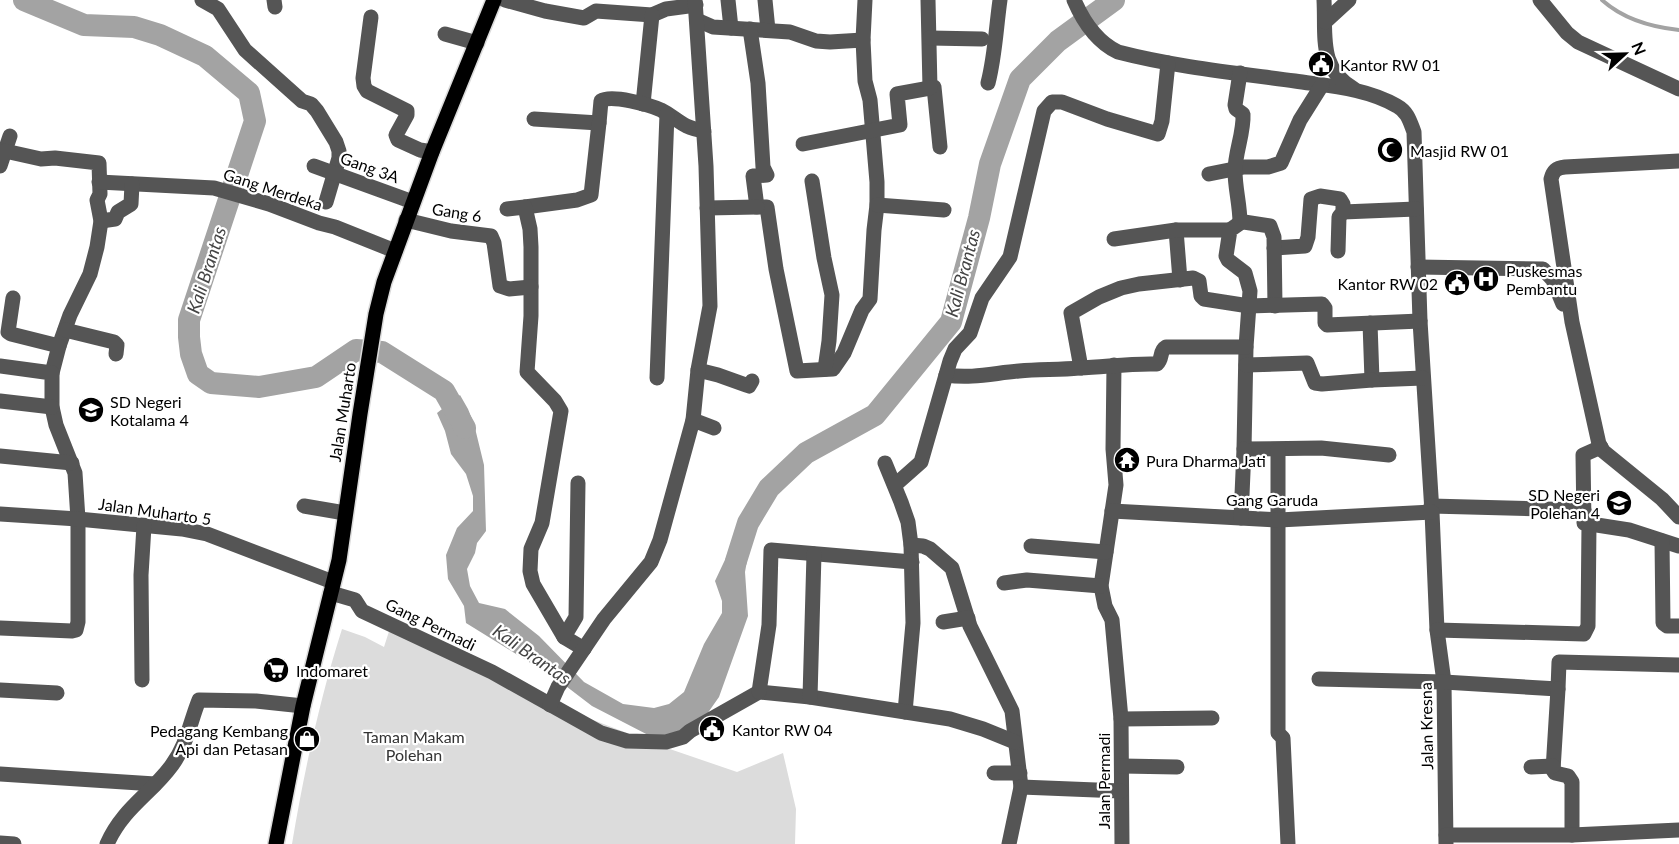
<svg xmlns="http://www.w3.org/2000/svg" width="1679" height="844" viewBox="0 0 1679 844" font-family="Lato,sans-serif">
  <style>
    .green { fill: #dcdcdc }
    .water { fill: #a3a3a3 }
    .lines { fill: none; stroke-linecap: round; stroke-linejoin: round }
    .stream { stroke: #a3a3a3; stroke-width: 4 }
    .river { stroke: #a3a3a3; stroke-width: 22 }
    .major-casing { stroke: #dbdbdb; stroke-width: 18 }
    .minor { stroke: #555; stroke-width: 15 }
    .major { stroke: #000; stroke-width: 15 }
    .labels { text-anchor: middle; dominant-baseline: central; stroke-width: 4.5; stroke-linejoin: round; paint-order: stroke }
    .poi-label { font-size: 16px; fill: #000; stroke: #fff; text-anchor: start }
    .street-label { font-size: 16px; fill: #000; stroke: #fff }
    .park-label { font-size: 16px; fill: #333; stroke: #fff }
    .water-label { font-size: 18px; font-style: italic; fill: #444; stroke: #fff }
  </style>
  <rect width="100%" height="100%" fill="#fff"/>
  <path class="green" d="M392,622L528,695L661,746L737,772L783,753L796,809L795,844H292C304,772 320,698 342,629L365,637L384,647Z"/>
  <polygon class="water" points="460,395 468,409 474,424 484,465 486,531 477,543 475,553 467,569 470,586 479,603 505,609 539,636 584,682 623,704 654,708 669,704 684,692 704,644 722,613 722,601 715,581 739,530 752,533 745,572 748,616 719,697 700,724 682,734 652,737 592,706 558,680 466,623 464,606 448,579 446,555 457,528 473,511 473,496 466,474 451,454 445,431 437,413"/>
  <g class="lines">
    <path class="stream" d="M1602,0C1623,19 1651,27 1679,30"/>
    <g class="river">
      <polyline points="24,0 84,25 134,27 160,35 205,56 249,93 255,121 189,320 189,337 191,354 198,374 211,383 259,387 316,377 356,350 382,352 444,391 465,428"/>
      <polyline points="736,561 748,523 769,488 806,453 875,415 951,322 979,218 990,164 1020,79 1058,41 1114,0"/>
    </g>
    <g class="major-casing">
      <polyline id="major" points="276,844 303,706 339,560 360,414 376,314 384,282 432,152 494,0"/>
    </g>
    <g class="minor">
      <polyline points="202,0 218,9 245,50 302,101 311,104 317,111 336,142 339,151 339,158 326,202"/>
      <polyline points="274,0 275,7"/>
      <polyline points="505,0 545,11 584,18 596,11 652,15 666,9 696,5"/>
      <polyline points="728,0 731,28"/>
      <polyline points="765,0 768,30"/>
      <polyline points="928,0 930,88 934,87 940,147"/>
      <path d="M1074,0C1083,21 1097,42 1118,52C1176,67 1236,73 1295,81C1329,86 1366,88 1397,106C1408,112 1410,122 1414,132L1420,321L1432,512L1437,630L1444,682L1446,844"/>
      <path d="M1324,0C1326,37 1318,68 1354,89"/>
      <polyline points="1540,0 1567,33 1578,42 1679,89"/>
      <polyline points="371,17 363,78 364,86 367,91 407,111 407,115 396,135 398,140 420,150 432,152"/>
      <polyline points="697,20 713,27 790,32 816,41 830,42 863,40"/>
      <polyline points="1325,22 1349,0"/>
      <polyline points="750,29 758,83 763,167 767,175 753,176 757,207 767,207 776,269 797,371 833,369 844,353 862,310 870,299 874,230 877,205 877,182 870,100 865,81 863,40 865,0"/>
      <polyline points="445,34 477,43"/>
      <polyline points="930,38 982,39"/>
      <path d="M988,83C995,56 996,28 1000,0"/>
      <polyline points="643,104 652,15"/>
      <path d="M534,119L599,123L601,101C611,94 650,105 661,110C679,119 680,127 704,131"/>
      <polyline points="803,144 900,125 897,94 930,88"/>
      <polyline points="5,151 10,136"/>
      <path d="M1679,161L1565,167C1556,168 1553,171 1551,179L1572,322L1599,444L1603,451L1662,499L1679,517"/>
      <polyline points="0,166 5,151 41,159 55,158 99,163 100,194 97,200 101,221 97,247 90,274 70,315 59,346"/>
      <polyline points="314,166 413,202"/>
      <polyline points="1209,174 1244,167 1268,167 1281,163 1300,120 1322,85"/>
      <polyline points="812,181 824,258 832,295 829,341 825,369"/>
      <polyline points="99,182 214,188 269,204 319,223 335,227 395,251"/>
      <polyline points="877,205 944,210"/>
      <polyline points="525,207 577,200 591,195 599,123"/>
      <polyline points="707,208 757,207"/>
      <polyline points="507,209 525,207 530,229 531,247 531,316 527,372 555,401 561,411 542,523 531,549 530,571 533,584 564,637 584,649"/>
      <polyline points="1343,212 1416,209"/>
      <polyline points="406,220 451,231 491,236 494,243 500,286 509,289 531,287"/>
      <polyline points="101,221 115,219 118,212 131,204 132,184"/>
      <path d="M1240,223C1240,205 1235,188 1235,171C1235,152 1244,133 1243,114L1236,109L1235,105L1240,73"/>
      <polyline points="1176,230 1180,280"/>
      <polyline points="1114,239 1176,230 1230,230"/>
      <polyline points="1274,248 1305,246 1308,237 1311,199 1320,196 1340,199 1343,204 1343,212 1339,217 1338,251"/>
      <polyline points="1418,267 1543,269 1553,280 1563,304"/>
      <polyline points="13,298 8,332 11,334 59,346 52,373"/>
      <polyline points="1275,306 1274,237 1270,226 1244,222 1240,223 1230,230 1226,256 1228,260 1245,273 1250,291 1246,347 1244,449 1321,448 1389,455"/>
      <polyline points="1370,323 1372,380 1423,378"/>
      <polyline points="65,330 114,342 117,345 116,354"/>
      <polyline points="1114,365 1113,449 1116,485 1101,586 1105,606 1112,620 1121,719 1122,844"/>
      <polyline points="1246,365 1307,363 1315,383 1322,384 1372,380"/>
      <polyline points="0,366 52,373 52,407 56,425 75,473 78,519 78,622 76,630 72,631 0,628"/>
      <polyline points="1081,368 1071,313 1099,297 1121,288 1139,284 1193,278 1199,281 1201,296 1204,299 1249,306 1322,304 1325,308 1325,323 1327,325 1420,321"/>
      <polyline points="698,370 718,375 746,385 749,386 752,381"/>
      <path d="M946,375C972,379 994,373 1019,371C1039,369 1059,370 1079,368C1106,367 1131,363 1157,364C1163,359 1159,351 1166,347H1246"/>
      <polyline points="657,378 667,114"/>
      <polyline points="0,401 52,407"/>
      <polyline points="693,420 714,428"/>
      <polyline points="1601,447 1583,455 1584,523 1629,530 1679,546"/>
      <polyline points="1278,450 1278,733 1283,738 1288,844"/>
      <polyline points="0,456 72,463"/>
      <polyline points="885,463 901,502 908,522 911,545 913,623 905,712"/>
      <polyline points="895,485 921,462 950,361 955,349 970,333 982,298 1010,257 1044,111 1052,102 1062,102 1107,119 1158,134 1162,121 1168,63"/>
      <polyline points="304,506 345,513"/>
      <polyline points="1431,506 1584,510"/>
      <polyline points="1112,511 1279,520 1432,512"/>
      <polyline points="0,514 78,519 182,529 207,534 333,582"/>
      <polyline points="1241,518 1244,449"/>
      <polyline points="1662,541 1663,623 1667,626 1679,626"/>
      <polyline points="911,545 923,546 930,549 952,568 970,626 1012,711 1021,787 1009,844"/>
      <polyline points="1031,546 1106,552"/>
      <polyline points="1004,583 1027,580 1101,586"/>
      <polyline points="331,593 355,600 362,611 492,672 601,733 627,741 666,742 683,737 690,731 759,692 810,697 950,719 983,729 1015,742"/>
      <polyline points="943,622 968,618"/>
      <polyline points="1437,630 1584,634 1588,626 1589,524"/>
      <polyline points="564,637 576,617 578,483"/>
      <polyline points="1319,679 1444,682 1558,689 1559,662 1679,665"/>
      <polyline points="142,680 141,575 144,526"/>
      <polyline points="1558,689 1553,770 1555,773 1568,776 1572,782 1572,835"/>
      <polyline points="0,690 57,693"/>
      <polyline points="759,692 769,625 771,550 912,562"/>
      <polyline points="810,697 814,554"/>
      <polyline points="550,705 558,687 604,619 651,562 660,540 693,420 698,370 710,306 706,166 695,0"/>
      <polyline points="1121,719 1212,718"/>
      <polyline points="1122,766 1177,767"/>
      <polyline points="1531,767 1553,766"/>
      <polyline points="994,773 1020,773"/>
      <polyline points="0,774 155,784"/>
      <polyline points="1021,787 1121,791"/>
      <polyline points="1446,835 1572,835 1679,830"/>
      <polyline points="0,843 14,844"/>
      <path d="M107,844C123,808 151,794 172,765C187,745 190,722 199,700L256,701L303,706"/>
    </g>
    <use href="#major" class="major"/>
  </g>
  <defs>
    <g id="civic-disc" transform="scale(1.35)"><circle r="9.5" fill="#000" stroke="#fff"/><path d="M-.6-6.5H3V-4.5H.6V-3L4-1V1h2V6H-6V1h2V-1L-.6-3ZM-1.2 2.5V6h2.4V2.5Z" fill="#fff"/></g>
    <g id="mosque-disc" transform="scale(1.35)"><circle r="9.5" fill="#000" stroke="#fff"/><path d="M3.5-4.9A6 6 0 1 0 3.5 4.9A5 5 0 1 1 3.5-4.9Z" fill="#fff"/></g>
    <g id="hospital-disc" transform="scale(1.35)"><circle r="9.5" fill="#000" stroke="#fff"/><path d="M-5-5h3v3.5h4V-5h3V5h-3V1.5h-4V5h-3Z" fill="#fff"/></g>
    <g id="school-disc" transform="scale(1.35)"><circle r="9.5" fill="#000" stroke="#fff"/><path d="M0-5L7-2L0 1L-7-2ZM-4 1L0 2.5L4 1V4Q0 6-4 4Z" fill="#fff"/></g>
    <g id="temple-disc" transform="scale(1.35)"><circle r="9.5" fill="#000" stroke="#fff"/><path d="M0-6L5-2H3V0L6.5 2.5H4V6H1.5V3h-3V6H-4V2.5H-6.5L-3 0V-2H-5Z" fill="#fff"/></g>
    <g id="supermarket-disc" transform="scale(1.35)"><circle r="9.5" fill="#000" stroke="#fff"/><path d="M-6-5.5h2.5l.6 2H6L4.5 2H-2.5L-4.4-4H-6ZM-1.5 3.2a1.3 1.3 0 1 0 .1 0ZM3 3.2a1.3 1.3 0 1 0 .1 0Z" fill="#fff"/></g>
    <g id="shop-disc" transform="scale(1.35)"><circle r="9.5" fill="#000" stroke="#fff"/><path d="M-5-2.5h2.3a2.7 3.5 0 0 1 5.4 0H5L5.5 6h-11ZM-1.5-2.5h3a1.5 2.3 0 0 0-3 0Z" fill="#fff"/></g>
  </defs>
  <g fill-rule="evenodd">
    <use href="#civic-disc" x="1321" y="64"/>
    <use href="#mosque-disc" x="1390" y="150"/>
    <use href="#hospital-disc" x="1486" y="279"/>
    <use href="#civic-disc" x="1457" y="283"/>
    <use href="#school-disc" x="91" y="410"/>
    <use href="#temple-disc" x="1127" y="460"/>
    <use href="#school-disc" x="1619" y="503"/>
    <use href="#supermarket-disc" x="276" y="670"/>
    <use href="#civic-disc" x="712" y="729"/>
    <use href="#shop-disc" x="307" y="739"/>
  </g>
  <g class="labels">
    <g class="poi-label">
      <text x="1340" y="64">Kantor RW 01</text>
      <text x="1410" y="150">Masjid RW 01</text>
      <text x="1506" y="270">Puskesmas<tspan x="1506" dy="18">Pembantu</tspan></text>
      <text x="1438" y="283" text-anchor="end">Kantor RW 02</text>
      <text x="110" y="401">SD Negeri<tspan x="110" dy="18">Kotalama 4</tspan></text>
      <text x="1146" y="460">Pura Dharma Jati</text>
      <text x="1600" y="494" text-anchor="end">SD Negeri<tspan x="1600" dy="18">Polehan 4</tspan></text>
      <text x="296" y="670">Indomaret</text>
      <text x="732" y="729">Kantor RW 04</text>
      <text x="288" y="730" text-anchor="end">Pedagang Kembang<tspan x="288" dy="18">Api dan Petasan</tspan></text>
    </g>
    <g class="street-label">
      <text transform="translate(370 167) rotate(20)">Gang 3A</text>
      <text transform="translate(273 189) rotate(18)">Gang Merdeka</text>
      <text transform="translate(457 212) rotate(9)">Gang 6</text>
      <text transform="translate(342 412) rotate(-81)">Jalan Muharto</text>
      <text x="1272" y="499">Gang Garuda</text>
      <text transform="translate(155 511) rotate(8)">Jalan Muharto 5</text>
      <text transform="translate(431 624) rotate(26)">Gang Permadi</text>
      <text transform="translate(1426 726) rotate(-91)">Jalan Kresna</text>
      <text transform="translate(1103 781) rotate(-90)">Jalan Permadi</text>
    </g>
    <g class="park-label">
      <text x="414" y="736">Taman Makam<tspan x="414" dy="18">Polehan</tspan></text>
    </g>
    <g class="water-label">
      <text transform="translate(206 270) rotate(-72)">Kali Brantas</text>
      <text transform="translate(962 273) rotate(-75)">Kali Brantas</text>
      <text transform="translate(532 654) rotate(35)">Kali Brantas</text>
    </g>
  </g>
  <g transform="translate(1625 54) rotate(68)" stroke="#ffffff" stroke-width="4.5" paint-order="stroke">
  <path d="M0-4.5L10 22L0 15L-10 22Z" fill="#000000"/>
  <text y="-9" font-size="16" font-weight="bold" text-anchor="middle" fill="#000000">N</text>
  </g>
</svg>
